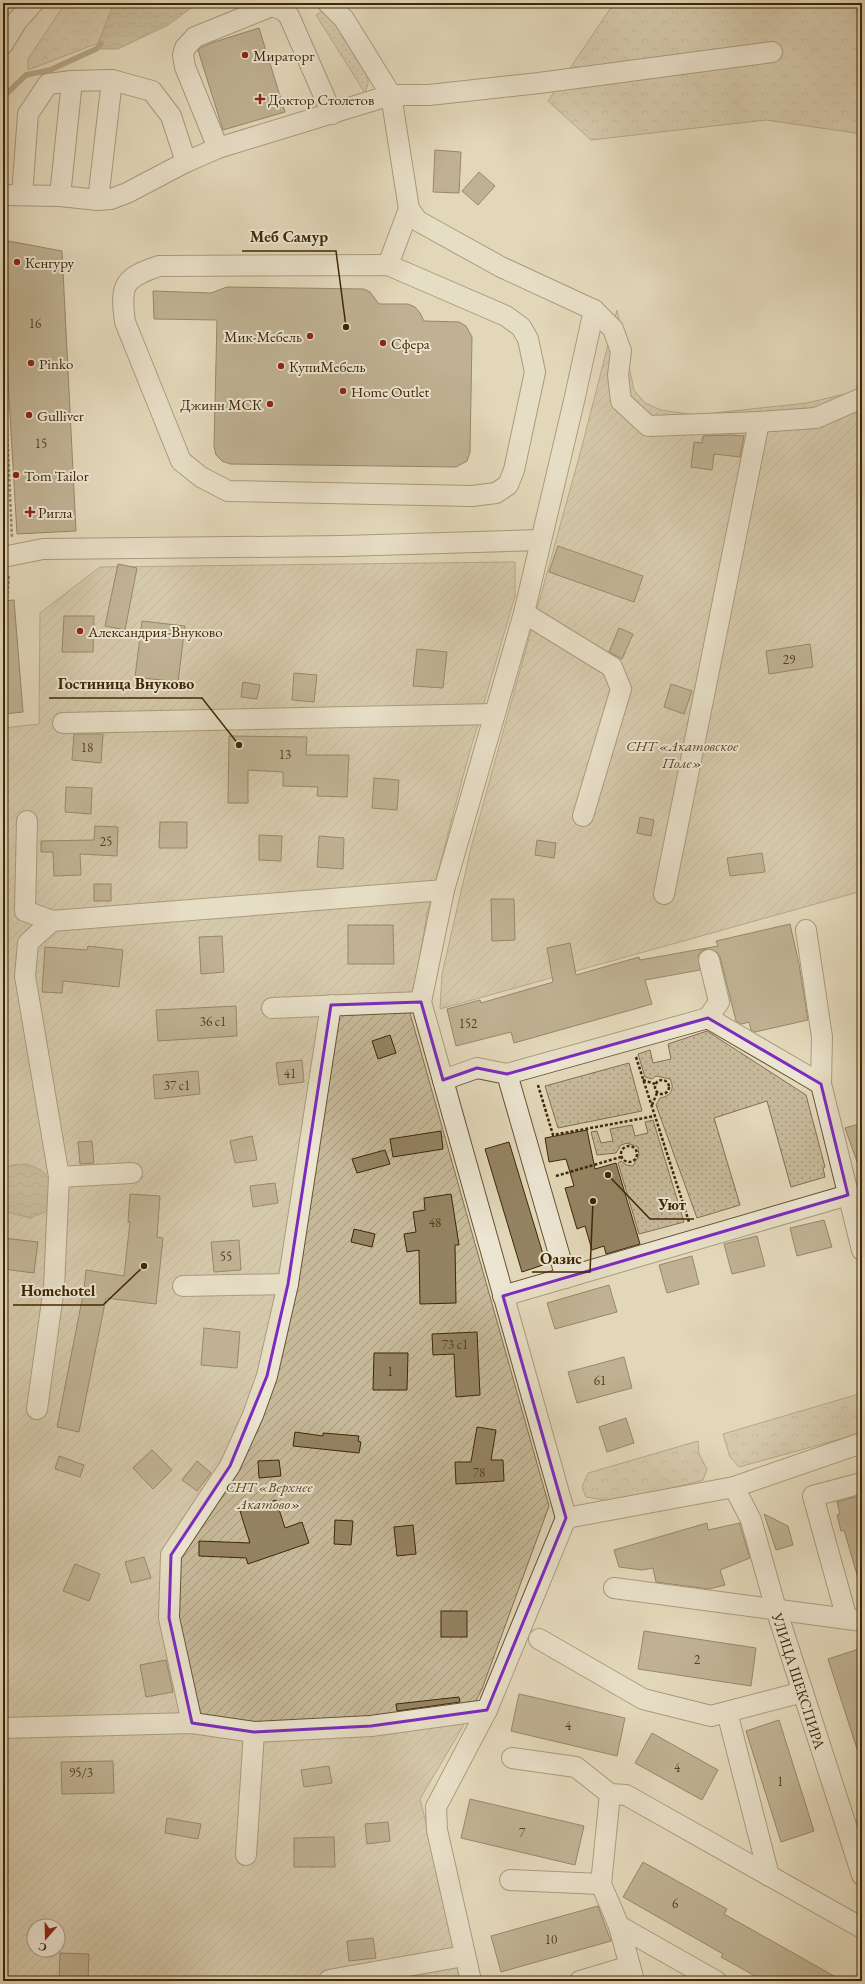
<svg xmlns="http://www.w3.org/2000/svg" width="865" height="1984" viewBox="0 0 865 1984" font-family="'EB Garamond',serif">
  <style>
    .grass { fill: url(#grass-dots); stroke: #82704f }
    .forest { fill: url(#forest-crowns); stroke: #82704f }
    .garden { fill: url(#garden-furrows); stroke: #82704f; fill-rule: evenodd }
    .water { fill: url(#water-waves); stroke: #806d4b }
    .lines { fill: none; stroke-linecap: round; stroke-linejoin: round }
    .stream { stroke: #806d4b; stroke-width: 5.5 }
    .building { fill: #948362; stroke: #3f2704 }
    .minor-casing { stroke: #685331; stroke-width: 22 }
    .path { stroke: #3f2704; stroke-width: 2.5; stroke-dasharray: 3 2; stroke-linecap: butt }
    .minor { stroke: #ece5d2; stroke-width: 20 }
    .marked { fill: none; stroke: #7b2cbf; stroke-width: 3; stroke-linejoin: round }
    .poi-dot { fill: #8f2418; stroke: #ece5d2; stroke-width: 1.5 }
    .labels { text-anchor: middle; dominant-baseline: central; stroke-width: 4; stroke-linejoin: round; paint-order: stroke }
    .number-label { font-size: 13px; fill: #543e1c }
    .poi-label { font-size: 15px; fill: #3f2704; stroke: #ece5d2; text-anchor: start }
    .park-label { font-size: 15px; font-style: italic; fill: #5a4422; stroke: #ece5d2 }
    .street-label { font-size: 15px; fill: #3f2704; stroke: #ece5d2 }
    .leader { fill: none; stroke: #3f2704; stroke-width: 1.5 }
    .callout-dot { fill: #3f2704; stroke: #ece5d2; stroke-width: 1.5 }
    .callout-label { font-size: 16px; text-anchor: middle; font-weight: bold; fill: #3f2704; stroke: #ece5d2; stroke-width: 4; stroke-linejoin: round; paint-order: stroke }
  </style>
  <defs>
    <pattern id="grass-dots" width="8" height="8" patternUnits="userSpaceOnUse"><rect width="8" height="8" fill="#c6b99a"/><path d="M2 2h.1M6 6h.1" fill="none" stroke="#a2967b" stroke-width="1.8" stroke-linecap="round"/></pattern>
    <pattern id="forest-crowns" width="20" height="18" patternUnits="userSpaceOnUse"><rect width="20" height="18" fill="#c6b99a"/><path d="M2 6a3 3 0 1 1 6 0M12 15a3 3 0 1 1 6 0" fill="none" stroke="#a2967b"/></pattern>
    <pattern id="garden-furrows" width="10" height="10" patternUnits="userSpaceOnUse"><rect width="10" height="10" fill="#c6b99a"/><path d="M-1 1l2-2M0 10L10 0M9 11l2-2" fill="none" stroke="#a2967b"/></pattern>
    <pattern id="water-waves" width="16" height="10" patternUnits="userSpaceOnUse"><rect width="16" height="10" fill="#ab9b7b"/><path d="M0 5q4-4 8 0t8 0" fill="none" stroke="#8d7e63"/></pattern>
  </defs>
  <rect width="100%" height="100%" fill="#e2d7b9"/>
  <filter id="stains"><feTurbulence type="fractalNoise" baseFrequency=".005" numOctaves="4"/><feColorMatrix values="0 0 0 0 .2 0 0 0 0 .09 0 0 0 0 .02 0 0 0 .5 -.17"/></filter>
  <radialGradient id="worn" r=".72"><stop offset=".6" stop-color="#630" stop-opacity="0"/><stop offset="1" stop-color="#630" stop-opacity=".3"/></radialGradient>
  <g class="grass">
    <polygon points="326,9 368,74 368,84 365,93 316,15"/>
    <path d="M707,1031L806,1095L825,1167L823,1168L825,1177L791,1187L767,1101L714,1118L740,1205L697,1218L656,1105L660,1098C671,1096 675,1089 670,1079L656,1076L652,1079L645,1077L638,1054L650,1050L653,1063L671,1059L668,1044Z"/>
    <polygon points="629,1063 642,1111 558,1128 545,1086"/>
    <polygon points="653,1120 684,1222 639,1234 618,1163 621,1161 626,1165 633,1166 639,1155 638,1147 627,1143 621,1145 616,1153 597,1155 591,1132 597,1131 601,1143 613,1141 610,1129 632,1125 635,1136 648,1133 645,1122"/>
  </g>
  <g class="forest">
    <polygon points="68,3 116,3 112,8 98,43 28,70 28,59 62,8"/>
    <polygon points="614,3 862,3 862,134 766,120 591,140 548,101"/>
    <polygon points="862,1393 862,1433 739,1467 730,1457 723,1434"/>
    <polygon points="698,1441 699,1454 707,1469 703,1480 617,1502 586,1497 582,1487 588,1473"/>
  </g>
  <g class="garden">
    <polygon points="617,310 634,390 645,403 661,410 695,415 807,403 862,390 862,891 440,1009 442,974 471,848 581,450"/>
    <path d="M515,562V596L466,765L427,914L410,1013L549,1506L482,1689L462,1728L420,1799L466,1981H3V728L39,724L40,613L100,567ZM34,1926H58V1950H34Z"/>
  </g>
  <g class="water">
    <polygon points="116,3 198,3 168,25 118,49 96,49 112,8"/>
    <path d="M26,1164C52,1171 54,1186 50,1210L30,1218L3,1211V1170L11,1165Z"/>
  </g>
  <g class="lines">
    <polyline class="stream" points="3,97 26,75 50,70 96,49 101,44"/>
  </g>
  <g class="building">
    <polygon points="259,28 285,112 223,130 198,50 202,47 214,42"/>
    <polygon points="435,150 461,152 459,193 433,192"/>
    <polygon points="479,172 495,186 478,205 462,191"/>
    <polygon points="3,240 62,251 76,531 17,534 3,295"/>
    <polygon points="227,287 364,289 370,292 379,304 408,304 415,307 420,313 424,321 459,322 466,326 472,337 470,452 467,461 456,467 230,464 222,461 216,455 214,446 217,320 154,319 153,291 211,293"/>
    <polygon points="730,435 744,436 740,457 714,454 712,470 691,467 694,442 702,443 703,436"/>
    <polygon points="558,546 643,576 634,602 549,572"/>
    <polygon points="118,564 137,568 125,630 105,626"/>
    <polygon points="14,600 23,712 3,714 3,601"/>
    <polygon points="64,616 94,616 93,652 62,652"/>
    <polygon points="142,621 185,626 178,682 135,677"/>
    <polygon points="619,628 633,634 622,659 609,652"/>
    <polygon points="810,644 813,667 769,674 766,651"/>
    <polygon points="417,649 447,652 443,688 413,686"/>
    <polygon points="294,673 317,675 314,702 292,700"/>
    <polygon points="243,682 260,685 257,699 241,697"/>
    <polygon points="671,684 692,691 684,714 664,707"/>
    <polygon points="74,734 103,734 101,763 72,760"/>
    <polygon points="229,736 307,737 306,755 349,755 347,797 317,796 318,787 283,786 283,772 248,770 248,803 228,803"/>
    <polygon points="374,778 399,780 397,810 372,808"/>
    <polygon points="66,787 92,788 91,814 65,812"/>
    <polygon points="640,817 654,820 651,836 637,833"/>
    <polygon points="160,822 187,822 187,848 159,848"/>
    <polygon points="95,826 118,827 117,856 80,854 81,875 54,876 53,852 41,852 41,841 94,840"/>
    <polygon points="259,835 282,836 281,861 259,860"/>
    <polygon points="319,836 344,838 343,869 317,867"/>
    <polygon points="537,840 556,843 554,858 535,855"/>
    <polygon points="762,853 765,872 730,876 727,858"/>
    <rect x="94" y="884" width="17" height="17"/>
    <polygon points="491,899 514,899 515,940 492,941"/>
    <polygon points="790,924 799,964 808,1020 755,1032 751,1030 749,1022 742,1024 736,1021 720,957 717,952 707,949 701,951 698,956 700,970 645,980 652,1004 514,1043 511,1032 456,1046 447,1009 480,1000 481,1003 553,982 547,948 570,943 576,975 639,957 640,960 718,946 716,941"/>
    <polygon points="348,925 393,925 394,964 348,964"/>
    <polygon points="222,936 224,972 201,974 199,937"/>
    <polygon points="88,946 123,950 119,987 63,981 62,993 42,992 45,947 87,950"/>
    <polygon points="236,1006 237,1036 158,1041 156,1010"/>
    <polygon points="390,1035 396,1053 378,1059 372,1041"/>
    <polygon points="302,1060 304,1082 279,1085 276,1063"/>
    <polygon points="198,1071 200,1094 155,1099 153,1075"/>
    <polygon points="862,1123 862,1170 860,1170 845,1128"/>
    <polygon points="587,1130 595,1169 616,1163 640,1244 606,1254 604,1246 592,1250 585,1226 577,1229 565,1188 574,1186 566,1159 549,1162 545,1138"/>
    <polygon points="441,1131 443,1149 393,1157 390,1139"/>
    <polygon points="252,1136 257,1160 235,1163 230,1141"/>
    <polygon points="92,1141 94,1163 80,1164 78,1142"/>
    <polygon points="509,1142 546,1264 522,1272 485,1149"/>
    <polygon points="385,1150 390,1164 357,1173 352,1159"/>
    <polygon points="275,1183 278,1203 253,1207 250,1186"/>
    <polygon points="130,1194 160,1196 157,1237 163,1238 156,1304 106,1298 79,1432 57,1427 84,1290 86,1270 124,1276 130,1222 128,1222"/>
    <polygon points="451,1194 459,1245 455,1245 456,1303 420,1304 419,1250 407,1252 404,1234 416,1232 413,1212 425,1210 424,1198"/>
    <polygon points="824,1220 832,1247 797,1256 790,1228"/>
    <polygon points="354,1229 375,1234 372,1247 351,1242"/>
    <polygon points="757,1236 765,1266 732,1274 724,1244"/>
    <polygon points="3,1238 38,1242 34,1273 3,1269"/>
    <polygon points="239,1240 241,1270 214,1272 211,1242"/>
    <polygon points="692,1256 699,1284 667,1293 659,1265"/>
    <polygon points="609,1285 617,1312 555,1329 547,1303"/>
    <polygon points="204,1328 240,1332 237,1368 201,1365"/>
    <polygon points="477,1332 480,1395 456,1397 454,1354 433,1355 432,1334"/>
    <polygon points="374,1353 408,1353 407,1390 373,1390"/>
    <polygon points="624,1357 632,1388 577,1403 568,1372"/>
    <polygon points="626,1418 634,1443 607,1452 599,1427"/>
    <polygon points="477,1427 496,1430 491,1460 503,1460 504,1481 456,1484 455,1462 471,1462"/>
    <polygon points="295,1432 323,1436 323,1433 359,1436 358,1441 361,1442 359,1453 293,1446"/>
    <polygon points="152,1450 172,1470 153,1489 133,1468"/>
    <polygon points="59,1456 84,1465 80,1477 55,1469"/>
    <polygon points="279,1460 281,1476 259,1478 258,1461"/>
    <polygon points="197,1461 211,1473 197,1491 182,1480"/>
    <polygon points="862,1495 862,1577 858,1578 844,1530 841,1531 837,1515 840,1514 837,1502"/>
    <polygon points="276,1500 285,1528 302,1522 309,1543 248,1564 246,1558 199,1556 199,1541 250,1543 240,1511"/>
    <polygon points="764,1514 788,1526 793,1545 776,1550"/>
    <polygon points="335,1520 353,1521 351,1545 334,1544"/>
    <polygon points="707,1523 708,1530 740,1523 740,1525 750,1558 720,1570 725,1585 709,1589 656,1582 653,1568 642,1570 619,1567 614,1550"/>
    <polygon points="413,1525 416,1554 397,1556 394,1527"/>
    <polygon points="144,1557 151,1578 131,1583 125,1562"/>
    <polygon points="75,1564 100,1574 89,1601 63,1591"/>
    <rect x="441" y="1611" width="26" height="26"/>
    <polygon points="644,1631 756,1648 751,1686 638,1669"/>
    <polygon points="862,1648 862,1754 859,1755 828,1659"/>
    <polygon points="166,1660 173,1692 146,1697 140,1665"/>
    <polygon points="519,1694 625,1718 617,1756 511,1731"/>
    <polygon points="459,1697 460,1702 397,1711 396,1704"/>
    <polygon points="779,1720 814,1831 781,1842 746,1731"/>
    <polygon points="652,1733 718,1770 702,1800 635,1763"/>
    <polygon points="113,1761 114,1793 62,1794 61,1762"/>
    <polygon points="329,1766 332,1783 304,1787 301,1770"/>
    <polygon points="470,1799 584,1826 575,1865 461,1838"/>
    <polygon points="167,1818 201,1824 198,1839 165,1833"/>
    <polygon points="388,1822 390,1841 367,1844 365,1824"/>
    <polygon points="334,1837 335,1867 294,1867 294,1838"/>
    <polygon points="643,1862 727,1909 724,1914 843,1981 764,1981 721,1957 723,1954 623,1897"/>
    <polygon points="598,1906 611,1941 501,1972 491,1936"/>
    <polygon points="373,1938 376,1958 349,1961 347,1941"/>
    <polygon points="60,1953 89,1954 88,1981 59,1981"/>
  </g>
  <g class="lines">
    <g class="minor-casing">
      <g id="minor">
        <polyline points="328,3 344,19 391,95 409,209 418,221 501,267 594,310 613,329 621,351 618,375 621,401 648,426 759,422 816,418 862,398"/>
        <polyline points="3,44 17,21 33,3"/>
        <polyline points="218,148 185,67 183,55 185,48 195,37 272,6 283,10 289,16 332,114"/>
        <polyline points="3,195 60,196 98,200 111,199 127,193 186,162 218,148 391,95 429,95 539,83 772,52"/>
        <polyline points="22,195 28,114 48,84 72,81 112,80 152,91 171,116 186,162"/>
        <polyline points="60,196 72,81"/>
        <polyline points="98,200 112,80"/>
        <path d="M388,265L506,316L521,327L528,339L535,372L514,470L508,485L496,493L472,496L228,491L201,477L181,461L125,322C120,285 123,278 159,266Z"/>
        <polyline points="388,265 409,209"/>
        <polyline points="594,310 574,401 524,613 444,890 421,1002 566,1518 734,1487 862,1443"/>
        <polyline points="3,557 43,549 343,546 540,540"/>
        <polyline points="524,613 612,667 621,689 583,816"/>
        <polyline points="63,723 495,714"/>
        <polyline points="27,821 25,911 52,921"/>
        <polyline points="664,894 759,422"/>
        <polyline points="806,930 822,1037 821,1084 862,1250"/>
        <polyline points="272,1008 421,1002"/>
        <polyline points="708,1018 719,1002 709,960"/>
        <polyline points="507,1074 708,1018 821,1084"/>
        <polyline points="443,1080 477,1068 507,1074 566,1278"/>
        <polyline points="59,1177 132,1173"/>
        <polyline points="183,1286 288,1284"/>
        <polyline points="503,1296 848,1195"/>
        <polyline points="37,1409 54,1287 59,1177 25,976 28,943 52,921 444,890"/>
        <path id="s1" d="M734,1487L751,1520L776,1609L862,1875"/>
        <polyline points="614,1588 862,1621"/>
        <polyline points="847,1619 813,1496 862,1483"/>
        <polyline points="539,1639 643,1699 711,1716 803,1692"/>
        <polyline points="727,1712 769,1876"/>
        <polyline points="192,1723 169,1618 171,1555 230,1466 253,1415 267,1376 288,1284 331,1005"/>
        <polyline points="3,1728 192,1723 254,1732 371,1726 487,1710"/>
        <polyline points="512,1758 576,1767 610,1794"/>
        <polyline points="246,1855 254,1732"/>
        <polyline points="510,1880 601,1884"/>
        <polyline points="619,1926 716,1981"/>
        <polyline points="329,1980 464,1956"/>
        <polyline points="471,1981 437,1830 436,1807 487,1710 566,1518"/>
        <polyline points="580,1981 630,1966"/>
        <polyline points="634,1981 619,1926 601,1884 610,1794 626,1795 862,1928"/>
      </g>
    </g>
    <g class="path">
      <polyline points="3,339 12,538"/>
      <polyline points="3,600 7,600 9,574"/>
      <polyline points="636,1057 689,1222"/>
      <circle cx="662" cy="1087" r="7"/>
      <polyline points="643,1080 655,1084"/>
      <polyline points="538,1085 553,1135 655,1116"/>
      <polyline points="652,1105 657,1093"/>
      <circle cx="629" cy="1154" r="8"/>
      <polyline points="556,1176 621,1157"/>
    </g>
    <use href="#minor" class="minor"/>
  </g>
  <path d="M0 0H865V1984H0ZM421,1002L443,1080L477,1068L507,1074L708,1018L821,1084L848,1195L503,1296L566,1518L487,1710L371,1726L254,1732L192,1723L169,1618L171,1555L230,1466L267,1376L288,1284L331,1005Z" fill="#e2d7b9" fill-opacity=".55" fill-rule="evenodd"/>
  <path class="marked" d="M421,1002L443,1080L477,1068L507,1074L708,1018L821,1084L848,1195L503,1296L566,1518L487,1710L371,1726L254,1732L192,1723L169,1618L171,1555L230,1466L267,1376L288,1284L331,1005Z"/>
  <g class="poi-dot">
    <circle cx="245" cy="55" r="4"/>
    <path d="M258 93h4v4h4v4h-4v4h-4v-4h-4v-4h4z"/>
    <circle cx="17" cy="262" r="4"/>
    <circle cx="310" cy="336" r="4"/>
    <circle cx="383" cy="343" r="4"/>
    <circle cx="31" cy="363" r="4"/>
    <circle cx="281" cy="366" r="4"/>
    <circle cx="343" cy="391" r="4"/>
    <circle cx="270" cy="404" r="4"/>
    <circle cx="29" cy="415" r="4"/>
    <circle cx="16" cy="475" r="4"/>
    <path d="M28 506h4v4h4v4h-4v4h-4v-4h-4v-4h4z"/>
    <circle cx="80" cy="631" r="4"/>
  </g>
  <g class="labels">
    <g class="number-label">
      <text x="35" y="323">16</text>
      <text x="41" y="443">15</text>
      <text x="789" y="659">29</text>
      <text x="87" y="747">18</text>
      <text x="285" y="754">13</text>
      <text x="106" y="841">25</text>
      <text x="213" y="1021">36 с1</text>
      <text x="468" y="1023">152</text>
      <text x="290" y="1073">41</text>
      <text x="177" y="1085">37 с1</text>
      <text x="435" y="1222">48</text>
      <text x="226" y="1256">55</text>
      <text x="455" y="1344">73 с1</text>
      <text x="390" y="1371">1</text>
      <text x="600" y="1380">61</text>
      <text x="479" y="1472">78</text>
      <text x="697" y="1659">2</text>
      <text x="568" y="1725">4</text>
      <text x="677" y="1767">4</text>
      <text x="81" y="1772">95/3</text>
      <text x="780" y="1781">1</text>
      <text x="522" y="1832">7</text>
      <text x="675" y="1903">6</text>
      <text x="551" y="1939">10</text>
    </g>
    <g class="poi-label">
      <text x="253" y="55">Мираторг</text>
      <text x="268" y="99">Доктор Столетов</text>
      <text x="25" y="262">Кенгуру</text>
      <text x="302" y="336" text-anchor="end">Мик-Мебель</text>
      <text x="391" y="343">Сфера</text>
      <text x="39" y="363">Pinko</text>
      <text x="289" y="366">КупиМебель</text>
      <text x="351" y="391">Home Outlet</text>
      <text x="262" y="404" text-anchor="end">Джинн МСК</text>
      <text x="37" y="415">Gulliver</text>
      <text x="24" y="475">Tom Tailor</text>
      <text x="38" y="512">Ригла</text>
      <text x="88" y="631">Александрия-Внуково</text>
    </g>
    <g class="park-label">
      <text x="682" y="745">СНТ «Акатовское<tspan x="682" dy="17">Поле»</tspan></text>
      <text x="269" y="1486">СНТ «Верхнее<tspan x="269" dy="17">Акатово»</tspan></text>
    </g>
    <g class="street-label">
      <text stroke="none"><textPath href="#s1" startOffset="205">УЛИЦА ШЕКСПИРА</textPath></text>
    </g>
  </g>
  <path class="leader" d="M346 327L336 251H242M239 745L202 698H49M608 1175L650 1219H694M593 1201L590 1272H532M144 1266L103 1305H13"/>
  <g class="callout-dot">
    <circle cx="346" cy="327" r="4"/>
    <circle cx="239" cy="745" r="4"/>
    <circle cx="608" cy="1175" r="4"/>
    <circle cx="593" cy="1201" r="4"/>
    <circle cx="144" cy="1266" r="4"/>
  </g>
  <g class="callout-label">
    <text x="289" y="242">Меб Самур</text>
    <text x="126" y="689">Гостиница Внуково</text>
    <text x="672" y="1210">Уют</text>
    <text x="561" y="1264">Оазис</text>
    <text x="58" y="1296">Homehotel</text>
  </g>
  <rect width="865" height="1984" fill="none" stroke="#e2d7b9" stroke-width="16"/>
  <rect x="4" y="4" width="857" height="1976" fill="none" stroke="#3f2704" stroke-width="2"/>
  <rect x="8" y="8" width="849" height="1968" fill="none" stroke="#3f2704"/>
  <g transform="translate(46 1938) rotate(200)"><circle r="19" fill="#ece5d2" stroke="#a79980"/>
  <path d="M0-3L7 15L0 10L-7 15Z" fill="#8f2418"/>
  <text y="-6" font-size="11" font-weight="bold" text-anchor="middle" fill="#3f2704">С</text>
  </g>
  <rect width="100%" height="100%" filter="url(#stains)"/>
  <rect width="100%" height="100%" fill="url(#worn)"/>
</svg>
